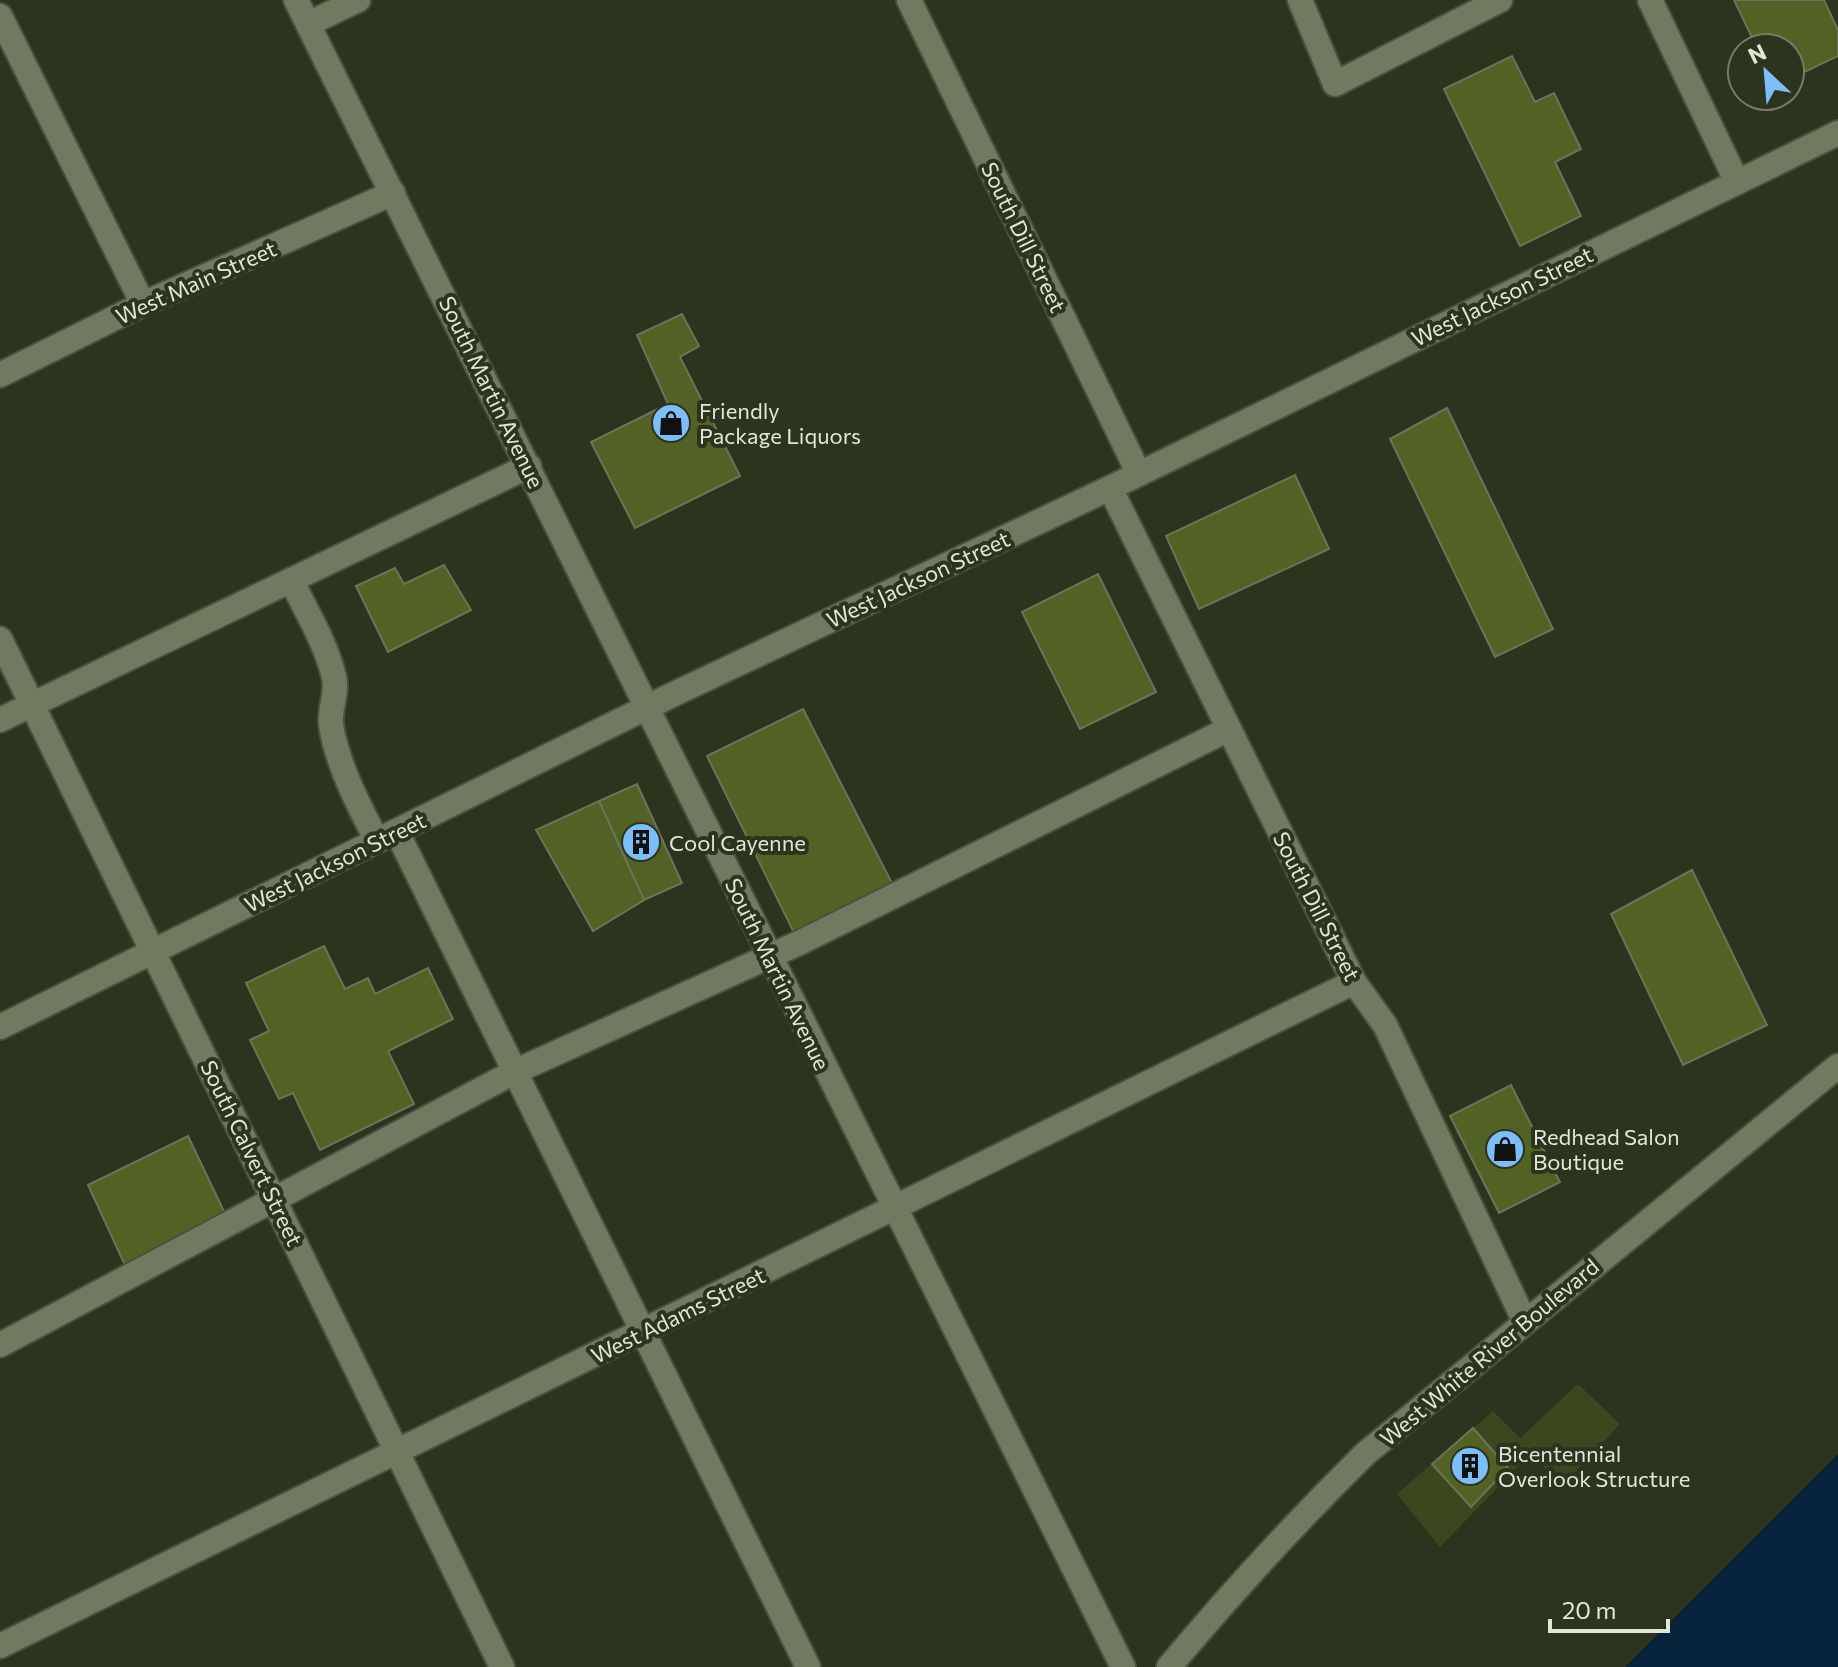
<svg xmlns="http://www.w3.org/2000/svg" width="1838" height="1667" viewBox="0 0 1838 1667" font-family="Commissioner,sans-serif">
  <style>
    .green { fill: #3b471e }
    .water { fill: #072339 }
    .building { fill: #516224; stroke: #6b735a; stroke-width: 2 }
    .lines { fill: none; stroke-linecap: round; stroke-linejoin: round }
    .lane-casing { stroke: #4b513d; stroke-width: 28 }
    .street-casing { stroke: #4b513d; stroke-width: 28 }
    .secondary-casing { stroke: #4b513d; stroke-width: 28 }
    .lane { stroke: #717961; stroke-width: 24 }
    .street { stroke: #717961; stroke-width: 24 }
    .secondary { stroke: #717961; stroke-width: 24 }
    .labels { text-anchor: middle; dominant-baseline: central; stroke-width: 8; stroke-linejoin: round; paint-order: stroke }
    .street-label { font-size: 22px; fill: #e1e6d8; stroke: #2d341e }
    .poi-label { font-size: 22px; fill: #e1e6d8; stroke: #2d341e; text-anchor: start }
  </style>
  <rect width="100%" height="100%" fill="#2d341e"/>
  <polygon class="green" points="1578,1384 1620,1424 1563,1485 1530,1454 1440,1547 1397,1494 1493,1411 1520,1438"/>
  <polygon class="water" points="1838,1454 1838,1667 1625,1667"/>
  <g class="building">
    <polygon points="1734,0 1824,0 1838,30 1838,56 1790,79 1790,48 1757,48"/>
    <polygon points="1512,56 1535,102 1554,93 1581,149 1555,162 1581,216 1520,246 1444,89"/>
    <polygon points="682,314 699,346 680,357 740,476 635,528 591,442 668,404 637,335"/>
    <polygon points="1447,408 1553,629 1495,657 1390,439"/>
    <polygon points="1295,475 1329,549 1199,609 1166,536"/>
    <polygon points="444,565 471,610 388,652 356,586 395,568 404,584"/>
    <polygon points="1098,574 1156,692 1080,729 1022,612"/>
    <polygon points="803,709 898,895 799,943 707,756"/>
    <polygon points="637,784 682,883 644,900 599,801"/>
    <polygon points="599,801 644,900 593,931 536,830"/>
    <polygon points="1692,870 1767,1025 1683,1065 1611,914"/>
    <polygon points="324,946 345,989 368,978 375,994 428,968 453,1019 388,1051 414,1104 320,1150 293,1093 279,1099 250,1040 269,1031 246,983"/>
    <polygon points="1511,1085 1560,1182 1499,1213 1450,1116"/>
    <polygon points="188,1136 230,1224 130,1276 88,1185"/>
    <polygon points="1473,1428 1508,1468 1471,1507 1432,1464"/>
  </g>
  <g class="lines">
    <g class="lane-casing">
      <g id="lane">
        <polyline points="1300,0 1335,84 1500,0"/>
        <polyline points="0,16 143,304"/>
        <path d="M291,580C306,611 326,643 334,677C338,692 329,709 331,725C337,764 359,806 377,841"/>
        <polyline points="0,720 529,466"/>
        <polyline points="397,832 808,1667"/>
        <polyline points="0,1345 514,1072 799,943 1229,729"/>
      </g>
    </g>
    <g class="street-casing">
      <g id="street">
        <polyline points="296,0 1123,1667"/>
        <polyline points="909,0 1139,474"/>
        <polyline points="1650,0 1737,182"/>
        <polyline points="308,24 358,0"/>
        <polyline points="0,375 143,304 393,193"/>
        <polyline points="1110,488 1354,982 1385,1025 1525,1322"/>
        <polyline points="0,639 502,1667"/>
        <polyline points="0,1646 1354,982"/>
      </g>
    </g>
    <g class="secondary-casing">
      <g id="secondary">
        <polyline points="0,1027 676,693 1110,488 1838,133"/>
        <path d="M1169,1667C1231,1593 1296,1522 1365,1454L1838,1066"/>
      </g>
    </g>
    <use href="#lane" class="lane"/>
    <use href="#street" class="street"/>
    <use href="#secondary" class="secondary"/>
  </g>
  <defs>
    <g id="shop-disc" transform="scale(2)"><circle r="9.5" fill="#7bbef9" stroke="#2d341e"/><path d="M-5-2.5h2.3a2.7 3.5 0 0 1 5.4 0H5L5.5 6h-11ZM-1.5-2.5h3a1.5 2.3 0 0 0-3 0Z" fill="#111"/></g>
    <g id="building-disc" transform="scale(2)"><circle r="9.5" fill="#7bbef9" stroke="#2d341e"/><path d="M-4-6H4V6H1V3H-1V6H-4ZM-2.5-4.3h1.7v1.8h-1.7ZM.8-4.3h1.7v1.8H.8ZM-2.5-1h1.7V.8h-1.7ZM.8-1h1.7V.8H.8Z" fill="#111"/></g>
  </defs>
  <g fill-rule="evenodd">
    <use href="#shop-disc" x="671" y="423"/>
    <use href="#building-disc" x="641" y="842"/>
    <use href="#shop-disc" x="1505" y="1149"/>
    <use href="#building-disc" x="1470" y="1466"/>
  </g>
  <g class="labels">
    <g class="street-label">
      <text transform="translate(1024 237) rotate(64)">South Dill Street</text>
      <text transform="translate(196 282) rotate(-24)">West Main Street</text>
      <text transform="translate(1502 296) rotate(-26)">West Jackson Street</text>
      <text transform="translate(492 392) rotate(64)">South Martin Avenue</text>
      <text transform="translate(918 579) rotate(-25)">West Jackson Street</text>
      <text transform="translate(335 862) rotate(-26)">West Jackson Street</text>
      <text transform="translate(1317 906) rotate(63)">South Dill Street</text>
      <text transform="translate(778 974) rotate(64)">South Martin Avenue</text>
      <text transform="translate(252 1153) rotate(64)">South Calvert Street</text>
      <text transform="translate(678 1315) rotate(-26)">West Adams Street</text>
      <text transform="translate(1489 1352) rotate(-40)">West White River Boulevard</text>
    </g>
    <g class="poi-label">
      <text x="699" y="410">Friendly<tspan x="699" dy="25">Package Liquors</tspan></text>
      <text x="669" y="842">Cool Cayenne</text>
      <text x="1533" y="1136">Redhead Salon<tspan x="1533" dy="25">Boutique</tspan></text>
      <text x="1498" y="1453">Bicentennial<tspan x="1498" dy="25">Overlook Structure</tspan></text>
    </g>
  </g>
  <g transform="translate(1766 72) rotate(334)"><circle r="38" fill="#2d341e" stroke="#757b68" stroke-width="2"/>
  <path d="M0-6L14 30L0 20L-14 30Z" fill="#7bbef9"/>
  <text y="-12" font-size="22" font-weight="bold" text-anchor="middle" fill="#e1e6d8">N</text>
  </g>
  <path d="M1550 1619v12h118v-12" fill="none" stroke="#e1e6d8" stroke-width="4"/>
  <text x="1562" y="1619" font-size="24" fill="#e1e6d8" stroke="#2d341e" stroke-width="6" paint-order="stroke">20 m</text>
</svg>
